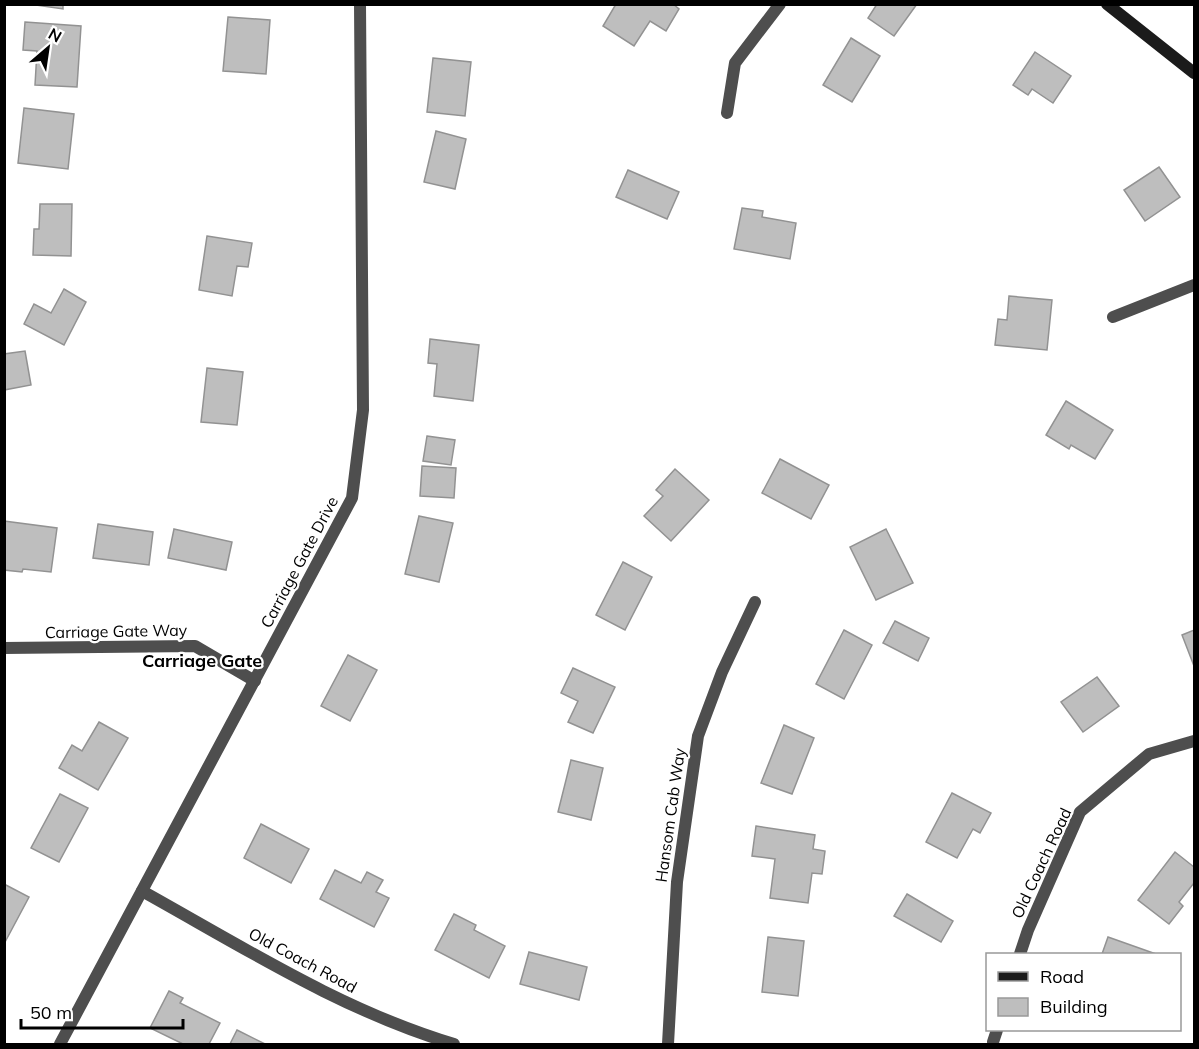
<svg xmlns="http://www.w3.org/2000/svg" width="1199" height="1049" viewBox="0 0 1199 1049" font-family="Mulish,sans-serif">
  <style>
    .building { fill: #bebebe; stroke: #929292; stroke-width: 1.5 }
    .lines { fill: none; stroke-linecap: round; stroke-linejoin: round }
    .street { stroke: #4e4e4e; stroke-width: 12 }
    .secondary { stroke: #1b1b1b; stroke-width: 12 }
    .labels { text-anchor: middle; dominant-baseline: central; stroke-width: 4.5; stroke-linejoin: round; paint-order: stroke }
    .street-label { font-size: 16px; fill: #000; stroke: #fff }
    .neighbourhood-label { font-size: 18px; font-weight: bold; fill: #000; stroke: #fff }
  </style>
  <rect width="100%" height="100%" fill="#fff"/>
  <g class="building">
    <polygon points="29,4 63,4 63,9"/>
    <polygon points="616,4 673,4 679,9 666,31 650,21 634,46 603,26"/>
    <polygon points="877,4 917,4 894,36 868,18"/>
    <polygon points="228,17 270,20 266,74 223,71"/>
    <polygon points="25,22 81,26 77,87 35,85 37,51 23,50"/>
    <polygon points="851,38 880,56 852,102 823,85"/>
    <polygon points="1035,52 1071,76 1053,103 1032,89 1028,95 1013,85"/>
    <polygon points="433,58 471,62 465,116 427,112"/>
    <polygon points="24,108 74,114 68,169 18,163"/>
    <polygon points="436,131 466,139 455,189 424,182"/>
    <polygon points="1159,167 1180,197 1145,221 1124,190"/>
    <polygon points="628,170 679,192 667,219 616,197"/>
    <polygon points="40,204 72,204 71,256 33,255 34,229 39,229"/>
    <polygon points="742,208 763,211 762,217 796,223 790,259 734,249"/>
    <polygon points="207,236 252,243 248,267 237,266 232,296 199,290"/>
    <polygon points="64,289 86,302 64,345 24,324 34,304 51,313"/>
    <polygon points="1009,296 1052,300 1047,350 995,345 998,319 1007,320"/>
    <polygon points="430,339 479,345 473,401 434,396 437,364 428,363"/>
    <polygon points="25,351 31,385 4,390 4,354"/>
    <polygon points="207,368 243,372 237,425 201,422"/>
    <polygon points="1066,401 1113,430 1095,459 1071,445 1069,449 1046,435"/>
    <polygon points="427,436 455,440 451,465 423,461"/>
    <polygon points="780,459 829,485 811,519 762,493"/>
    <polygon points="422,466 456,468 454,498 420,496"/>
    <polygon points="675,469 709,500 671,541 644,516 663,496 656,490"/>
    <polygon points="419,516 453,523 439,582 405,574"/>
    <polygon points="4,521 57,528 51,572 23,569 22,572 4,570"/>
    <polygon points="98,524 153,532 149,565 93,558"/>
    <polygon points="174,529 232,542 226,570 168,558"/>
    <polygon points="886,529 913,583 876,600 850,547"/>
    <polygon points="623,562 652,577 625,630 596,615"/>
    <polygon points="895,621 929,638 918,661 883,643"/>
    <polygon points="844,630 872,645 844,699 816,684"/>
    <polygon points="1194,630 1194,666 1182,635"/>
    <polygon points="348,655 377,670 350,721 321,706"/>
    <polygon points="573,668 615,687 593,733 568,722 578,701 561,693"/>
    <polygon points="1097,677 1119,706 1083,732 1061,702"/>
    <polygon points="99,722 128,738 98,790 59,768 72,745 82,751"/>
    <polygon points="784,725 814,738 792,794 761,783"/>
    <polygon points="571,760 603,768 591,820 558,812"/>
    <polygon points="952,793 991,813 980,833 973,829 957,858 926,842"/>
    <polygon points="60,794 88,808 59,862 31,848"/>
    <polygon points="261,824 309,849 291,883 244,858"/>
    <polygon points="756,826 815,835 813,849 825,851 822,874 812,873 808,903 770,898 775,859 752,856"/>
    <polygon points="1175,852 1194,867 1194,883 1179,902 1183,906 1169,924 1138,900"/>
    <polygon points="335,870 361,883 367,872 383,880 376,892 389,898 374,927 320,899"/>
    <polygon points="4,884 29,897 4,944"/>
    <polygon points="907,894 953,921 941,942 894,916"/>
    <polygon points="454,914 476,925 474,930 505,946 489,978 435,950"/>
    <polygon points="768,937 804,941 798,996 762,992"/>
    <polygon points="1108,937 1156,954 1102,954"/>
    <polygon points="529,952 587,967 579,1000 520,984"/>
    <polygon points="169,991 183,998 180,1003 220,1023 209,1044 183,1044 150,1028"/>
    <polygon points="237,1030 265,1044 230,1044"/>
  </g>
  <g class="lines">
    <g class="street">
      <polyline points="727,113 735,63 780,4"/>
      <polyline points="1113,317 1194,285"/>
      <polyline points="4,648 195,646 255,681"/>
      <path d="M142,891C243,947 343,1011 454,1044"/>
      <polyline points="1020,954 1028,930 1080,812 1149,754 1194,741"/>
      <polyline points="993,1042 997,1030"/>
      <polyline points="60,1044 352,498 363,410 360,4"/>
      <polyline points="668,1044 677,882 698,736 722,672 755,602"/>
    </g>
    <polyline class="secondary" points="1107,4 1194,73"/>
  </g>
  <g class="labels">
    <g class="street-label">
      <text transform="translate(299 562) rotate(-62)">Carriage Gate Drive</text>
      <text transform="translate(116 631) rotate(-1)">Carriage Gate Way</text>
      <text transform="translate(670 815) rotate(-82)">Hansom Cab Way</text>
      <text transform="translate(1041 863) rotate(-65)">Old Coach Road</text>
      <text transform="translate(303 960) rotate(28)">Old Coach Road</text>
    </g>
    <g class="neighbourhood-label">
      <text x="202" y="660">Carriage Gate</text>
    </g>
  </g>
  <rect width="1199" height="1049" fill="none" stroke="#000000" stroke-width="12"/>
  <rect x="986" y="953" width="195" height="78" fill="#ffffff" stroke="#999999" stroke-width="1.5"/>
  <rect x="998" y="972" width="30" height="9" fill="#1b1b1b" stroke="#999999" stroke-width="1.5"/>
  <text x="1040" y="983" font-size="18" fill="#000000">Road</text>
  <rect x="998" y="998" width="30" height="18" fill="#bebebe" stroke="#999999" stroke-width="1.5"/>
  <text x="1040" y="1013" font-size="18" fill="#000000">Building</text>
  <g transform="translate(48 48) rotate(29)" stroke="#ffffff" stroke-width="4.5" paint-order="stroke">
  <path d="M0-4.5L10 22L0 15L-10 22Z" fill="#000000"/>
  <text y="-9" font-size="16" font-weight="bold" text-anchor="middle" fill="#000000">N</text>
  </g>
  <path d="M21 1019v9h162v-9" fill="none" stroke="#000000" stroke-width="3"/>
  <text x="30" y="1019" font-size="18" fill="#000000" stroke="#ffffff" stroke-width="4.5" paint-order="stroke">50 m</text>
</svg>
